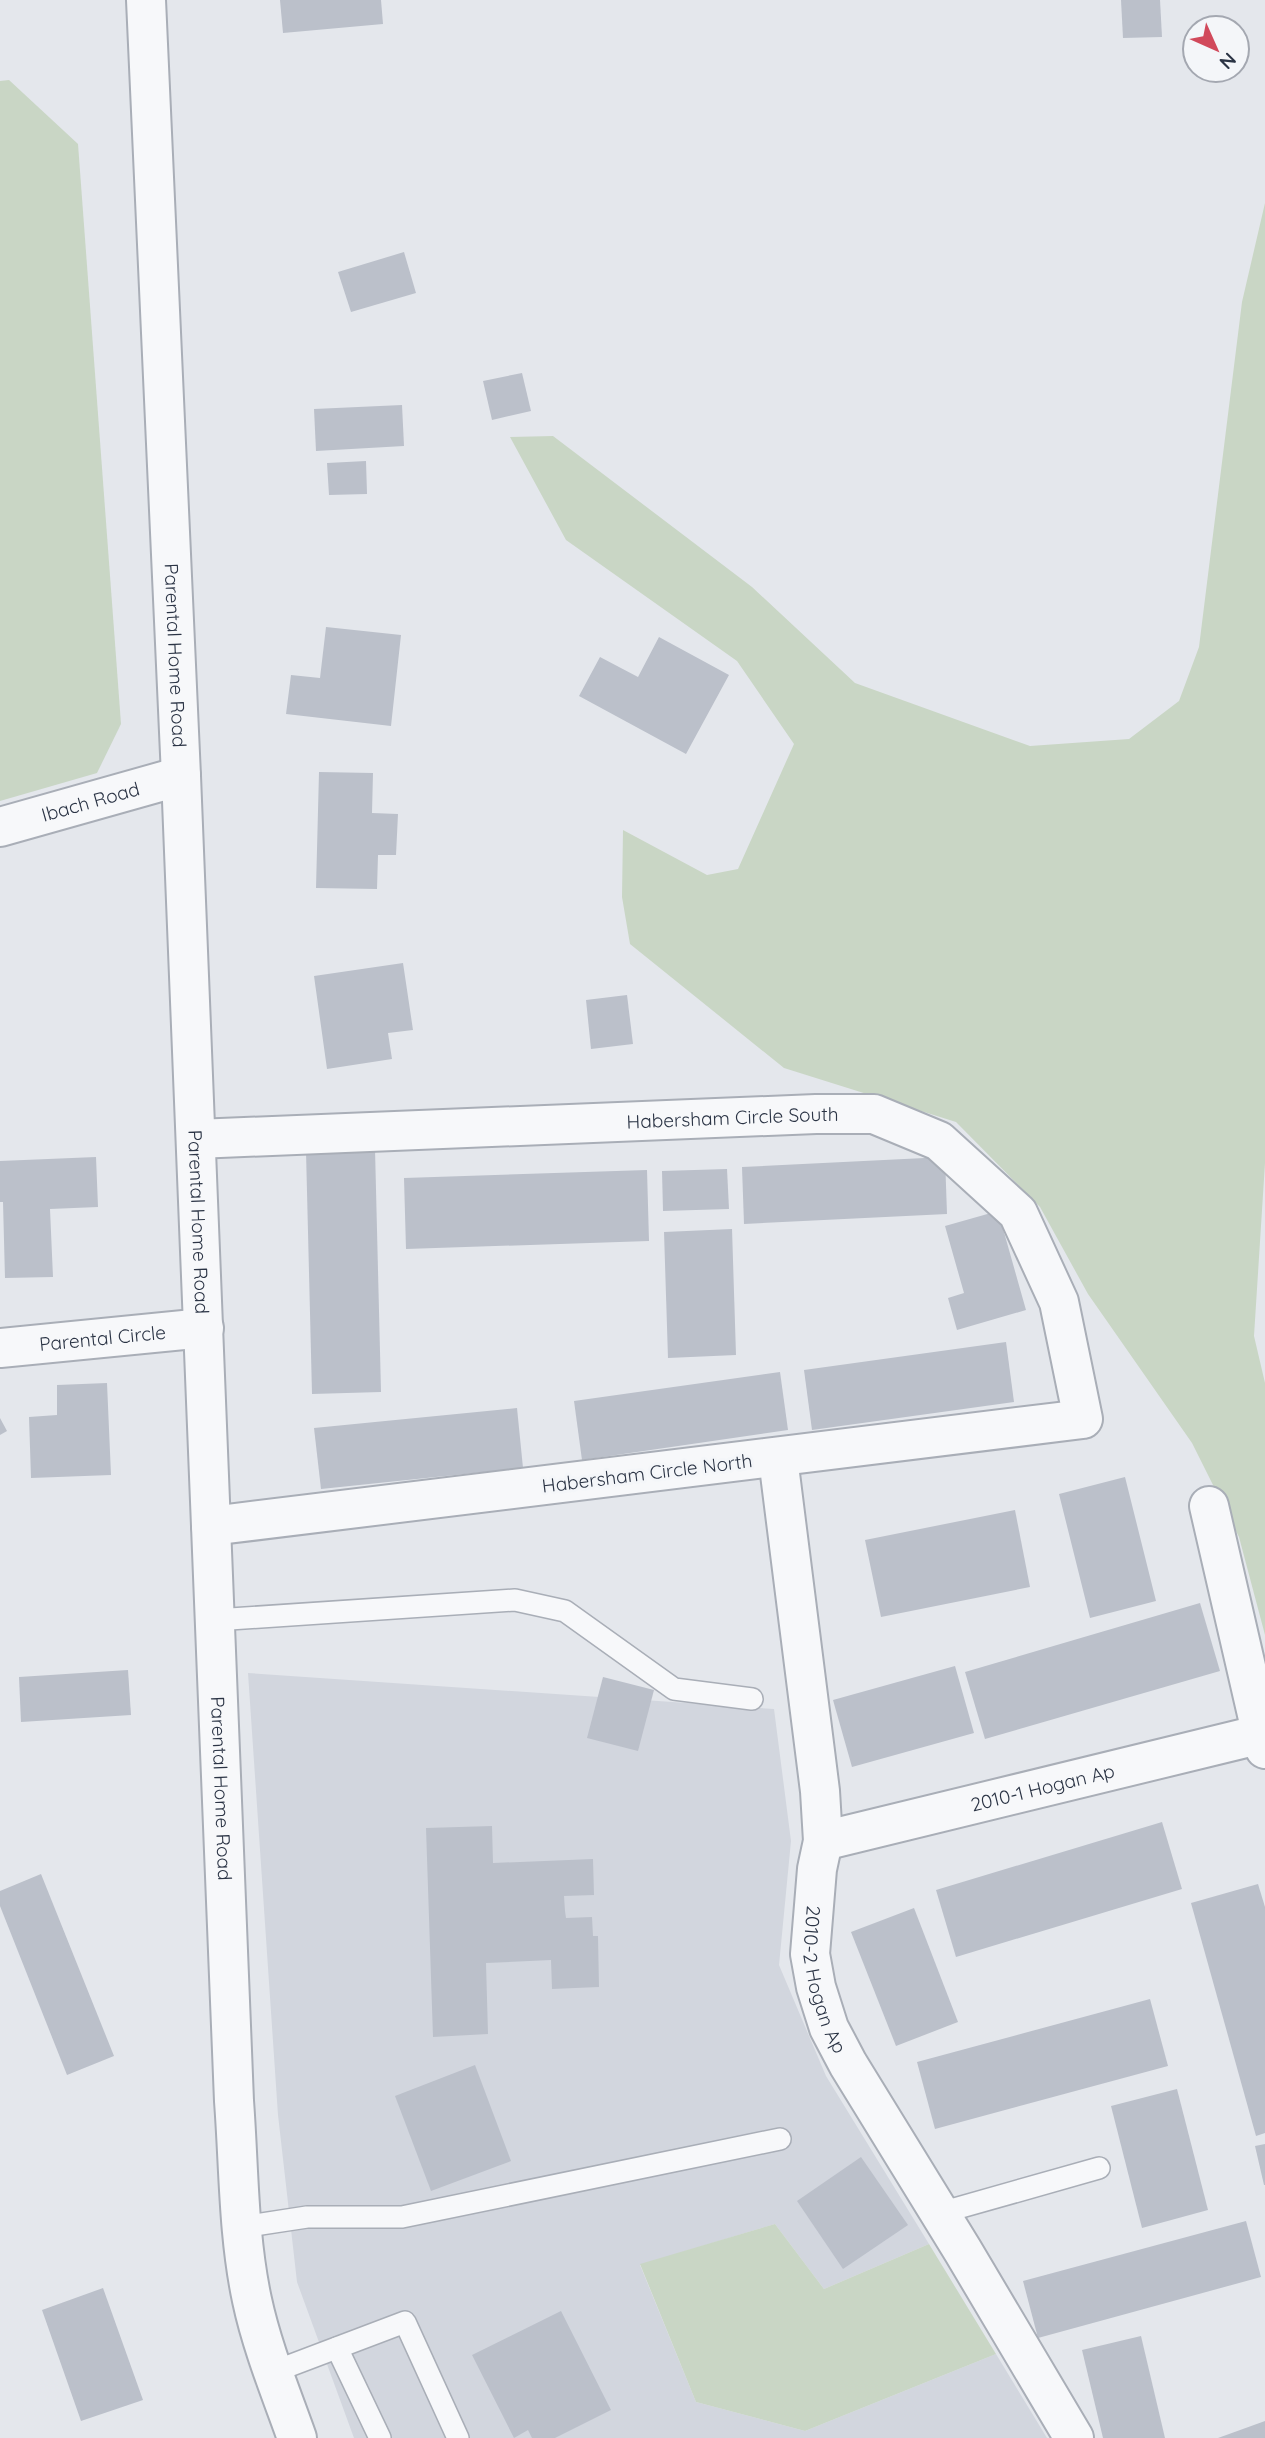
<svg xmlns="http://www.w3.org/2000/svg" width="1265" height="2438" viewBox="0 0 1265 2438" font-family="Quicksand,sans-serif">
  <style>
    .built { fill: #d2d6de }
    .green { fill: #c9d6c5 }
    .building { fill: #bbc0ca }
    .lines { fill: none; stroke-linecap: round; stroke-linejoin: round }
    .service-casing { stroke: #a9aeb7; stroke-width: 24 }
    .minor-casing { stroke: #a9aeb7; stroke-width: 42 }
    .tertiary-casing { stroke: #a9aeb7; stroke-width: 42 }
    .service { stroke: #f7f8fa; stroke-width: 21 }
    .minor { stroke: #f7f8fa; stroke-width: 38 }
    .tertiary { stroke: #f7f8fa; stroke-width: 38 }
    .labels { text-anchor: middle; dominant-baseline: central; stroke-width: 6; stroke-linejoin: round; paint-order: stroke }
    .street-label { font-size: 19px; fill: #2b3445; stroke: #f4f6f9 }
  </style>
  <rect width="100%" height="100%" fill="#e4e7ec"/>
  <polygon class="built" points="248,1673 774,1709 791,1841 779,1965 826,2076 929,2244 824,2289 775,2224 640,2265 696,2402 805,2431 996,2354 1047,2438 354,2438 297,2282 278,2115"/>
  <g class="green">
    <polygon points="9,80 78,144 121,724 97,773 0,801 0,81"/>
    <polygon points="1265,203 1265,1163 1254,1336 1265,1383 1265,1635 1239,1537 1192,1443 1088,1294 1040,1207 956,1122 784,1068 630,944 622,897 623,830 707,875 738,869 794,744 737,661 566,540 510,437 553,436 752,587 855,683 1030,746 1129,739 1179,701 1199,647 1242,302"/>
    <polygon points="775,2224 824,2289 929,2244 996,2354 805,2431 696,2402 640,2264"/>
  </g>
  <g class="building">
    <polygon points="280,0 381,0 383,24 283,33"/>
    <polygon points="1121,0 1160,0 1162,37 1123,38"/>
    <polygon points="404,252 416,293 351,312 338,272"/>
    <polygon points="522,373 531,411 492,420 483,381"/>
    <polygon points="402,405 404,446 316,451 314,409"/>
    <polygon points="366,461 367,494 329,495 327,463"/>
    <polygon points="326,627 401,635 391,726 286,714 291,675 320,678"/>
    <polygon points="659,637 729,675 686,754 579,696 600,657 638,677"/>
    <polygon points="319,772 373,773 372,813 398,814 396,855 378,855 377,889 316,888"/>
    <polygon points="403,963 413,1030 388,1033 392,1059 327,1069 314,976"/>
    <polygon points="627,995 633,1044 591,1049 586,1000"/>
    <polygon points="375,1149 381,1392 312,1394 306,1151"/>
    <polygon points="96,1157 98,1207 50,1209 53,1277 5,1278 3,1202 0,1202 0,1161"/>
    <polygon points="945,1157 947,1214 744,1224 742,1167"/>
    <polygon points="727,1169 729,1209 663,1211 662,1171"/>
    <polygon points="647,1170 649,1241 406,1249 404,1178"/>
    <polygon points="998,1211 1026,1310 957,1330 948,1298 964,1293 945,1226"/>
    <polygon points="732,1229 736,1355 668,1358 664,1232"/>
    <polygon points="1006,1342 1014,1402 812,1430 804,1370"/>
    <polygon points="780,1372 788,1430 582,1460 574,1401"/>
    <polygon points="107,1383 111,1475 31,1478 29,1417 57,1415 57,1385"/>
    <polygon points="517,1408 523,1468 321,1489 314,1428"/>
    <polygon points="0,1418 7,1431 0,1435"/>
    <polygon points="1125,1477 1156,1601 1090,1618 1059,1494"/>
    <polygon points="1015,1510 1030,1587 881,1617 865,1540"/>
    <polygon points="1200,1603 1220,1671 985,1739 965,1672"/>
    <polygon points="955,1666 974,1733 852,1767 833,1700"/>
    <polygon points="128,1670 131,1715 21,1722 19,1677"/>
    <polygon points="603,1677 654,1690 638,1751 587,1738"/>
    <polygon points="1162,1822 1182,1889 956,1957 936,1890"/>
    <polygon points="492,1826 493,1863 593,1859 594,1895 564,1896 565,1911 566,1918 592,1917 593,1936 598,1936 599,1987 552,1989 551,1960 486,1963 488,2034 433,2037 426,1828"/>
    <polygon points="41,1874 114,2056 67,2075 0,1906 0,1891"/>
    <polygon points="1258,1884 1265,1907 1265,2133 1256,2136 1191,1903"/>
    <polygon points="914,1908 958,2022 896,2046 851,1932"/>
    <polygon points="1150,1999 1168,2066 935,2129 917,2062"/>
    <polygon points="475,2065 511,2161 431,2191 395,2096"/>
    <polygon points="1177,2089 1208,2210 1142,2228 1111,2106"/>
    <polygon points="1265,2144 1265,2185 1264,2185 1255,2146"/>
    <polygon points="861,2157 908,2225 843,2269 797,2201"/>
    <polygon points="1246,2221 1261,2277 1038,2338 1023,2281"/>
    <polygon points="103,2288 143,2400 81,2421 42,2310"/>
    <polygon points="561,2311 611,2410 555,2438 532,2438 528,2430 514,2438 472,2355"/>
    <polygon points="1141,2336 1165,2438 1103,2438 1082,2350"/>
    <polygon points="1265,2421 1265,2438 1218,2438"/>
  </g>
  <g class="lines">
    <g class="service-casing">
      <g id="service">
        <polyline points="215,1620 515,1600 565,1611 674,1689 752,1699"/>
        <polyline points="940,2213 1099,2168"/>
        <polyline points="242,2227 307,2217 402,2217 780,2139"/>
        <polyline points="337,2348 380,2438"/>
        <polyline points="273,2372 405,2322 458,2438"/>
      </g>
    </g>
    <g class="minor-casing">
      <g id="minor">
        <path id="s1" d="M0,827L181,776"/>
        <path id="s2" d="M196,1139L816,1114H874L939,1141L1018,1213L1059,1302L1083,1419L211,1526"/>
        <path id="s3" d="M0,1348L204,1328"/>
        <path id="s4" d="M778,1458L820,1791L823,1841L817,1869L810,1954L816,1987L829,2028L848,2064L963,2251L1074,2438"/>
        <polyline points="1209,1506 1265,1749"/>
        <path id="s5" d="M823,1841L1262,1734"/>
      </g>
    </g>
    <g class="tertiary-casing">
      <g id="tertiary">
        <path id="s6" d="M146,0L181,776L234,2101C239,2167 238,2235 252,2300C262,2347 281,2393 297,2438"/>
      </g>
    </g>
    <use href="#service" class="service"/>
    <use href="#minor" class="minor"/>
    <use href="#tertiary" class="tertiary"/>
  </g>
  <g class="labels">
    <g class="street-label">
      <text stroke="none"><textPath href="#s6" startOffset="656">Parental Home Road</textPath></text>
      <text stroke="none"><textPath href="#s1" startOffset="94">Ibach Road</textPath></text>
      <text stroke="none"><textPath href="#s2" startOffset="537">Habersham Circle South</textPath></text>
      <text stroke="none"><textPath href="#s6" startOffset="1223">Parental Home Road</textPath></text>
      <text stroke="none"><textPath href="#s3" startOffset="103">Parental Circle</textPath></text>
      <text transform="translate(647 1473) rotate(-7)">Habersham Circle North</text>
      <text stroke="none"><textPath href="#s5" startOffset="226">2010-1 Hogan Ap</textPath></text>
      <text stroke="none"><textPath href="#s6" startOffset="1790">Parental Home Road</textPath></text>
      <text stroke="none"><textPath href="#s4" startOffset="527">2010-2 Hogan Ap</textPath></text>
    </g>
  </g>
  <g transform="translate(1216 49) rotate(135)"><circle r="33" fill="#f4f6f9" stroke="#a4a8b1" stroke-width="2"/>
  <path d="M0-5L12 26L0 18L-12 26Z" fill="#d1495b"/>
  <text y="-10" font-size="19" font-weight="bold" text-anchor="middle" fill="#2b3445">N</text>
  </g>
</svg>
